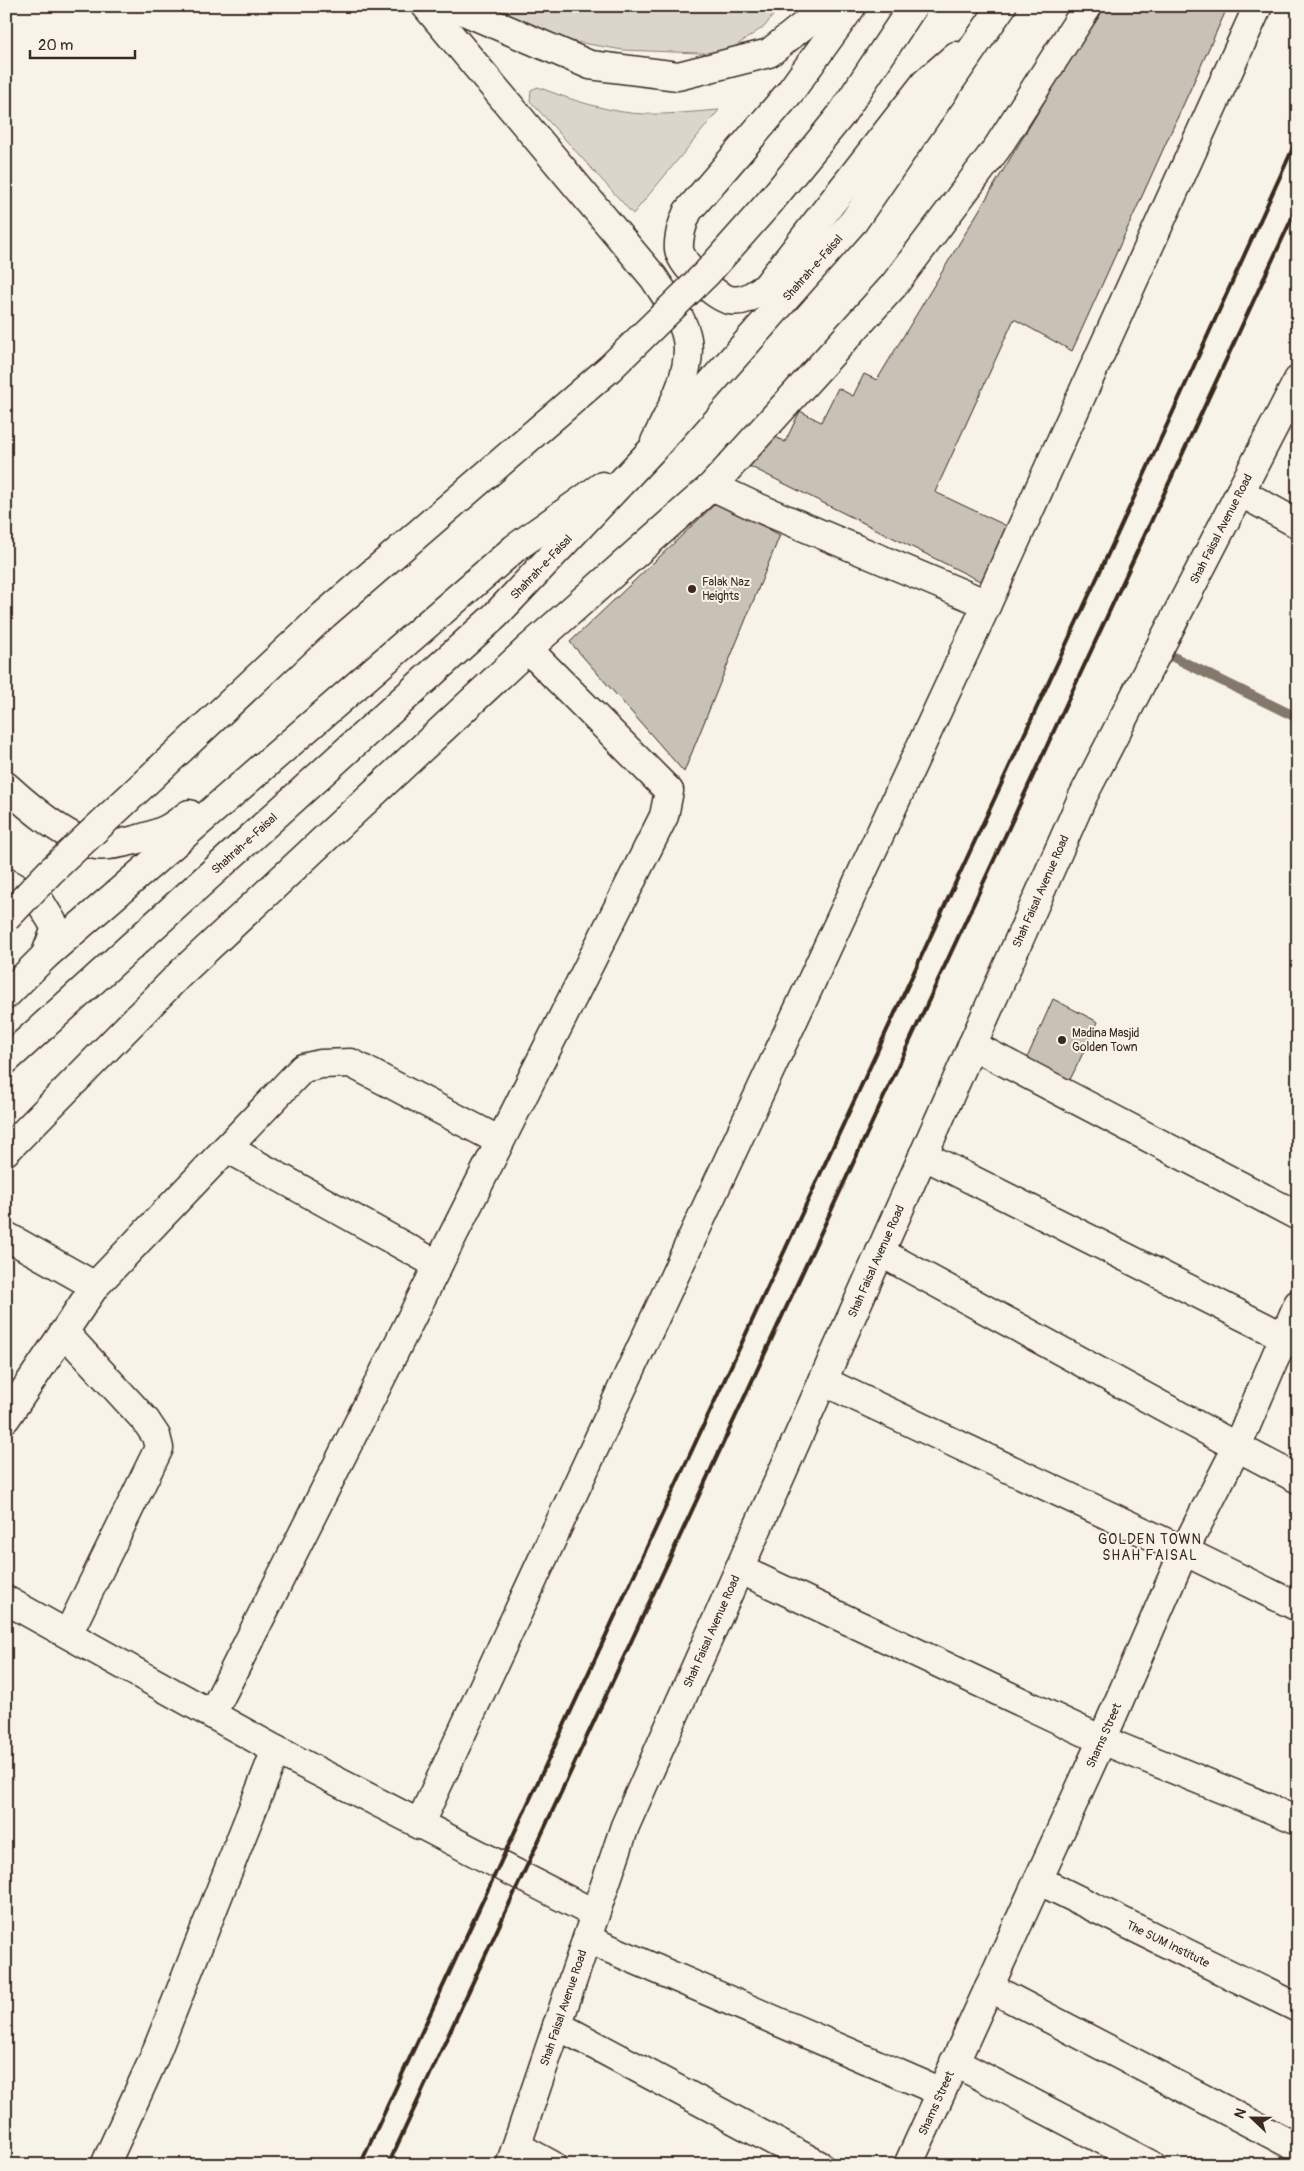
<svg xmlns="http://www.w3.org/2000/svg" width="1304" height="2171" viewBox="0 0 1304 2171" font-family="Pangolin,sans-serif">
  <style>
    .green { fill: #dbd6cb; stroke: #8b8074 }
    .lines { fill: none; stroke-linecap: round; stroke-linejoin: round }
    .stream { stroke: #84786c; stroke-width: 10 }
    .building { fill: #c8c1b6; stroke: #3b2a1e }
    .minor-casing { stroke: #3b2a1e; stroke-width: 31 }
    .secondary-casing { stroke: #3b2a1e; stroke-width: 31 }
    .trunk-casing { stroke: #3b2a1e; stroke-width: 31 }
    .minor { stroke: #f7f3e8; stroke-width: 28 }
    .secondary { stroke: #f7f3e8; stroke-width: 28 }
    .trunk { stroke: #f7f3e8; stroke-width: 28 }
    .rail { stroke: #3b2a1e; stroke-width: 4 }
    .trunk-bridge-casing { stroke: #3b2a1e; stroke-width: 31; stroke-linecap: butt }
    .trunk-bridge { stroke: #f7f3e8; stroke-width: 28 }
    .poi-dot { fill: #3b2a1e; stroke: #f7f3e8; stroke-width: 2 }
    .labels { text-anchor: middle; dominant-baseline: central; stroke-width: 4; stroke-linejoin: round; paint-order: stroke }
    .street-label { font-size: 12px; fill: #3b2a1e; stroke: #f7f3e8 }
    .poi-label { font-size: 12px; fill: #3b2a1e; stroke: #f7f3e8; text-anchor: start }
    .neighbourhood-label { font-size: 14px; letter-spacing: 1px; fill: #3b2a1e; stroke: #f7f3e8 }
  </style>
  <rect width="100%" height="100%" fill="#f7f3e8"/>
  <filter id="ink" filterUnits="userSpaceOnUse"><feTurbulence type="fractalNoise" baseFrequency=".02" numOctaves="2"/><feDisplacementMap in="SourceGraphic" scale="10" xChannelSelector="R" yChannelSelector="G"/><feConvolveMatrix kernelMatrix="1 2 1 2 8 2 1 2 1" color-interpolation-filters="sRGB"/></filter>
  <g filter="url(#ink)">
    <g class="green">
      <polygon points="499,6 780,6 765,26 724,54 623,50 570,41 516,20"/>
      <path d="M538,87C566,98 593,107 623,112C654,117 688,112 719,110L633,214L530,101L531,90Z"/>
    </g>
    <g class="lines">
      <polyline class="stream" points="1159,650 1298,718"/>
    </g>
    <g class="building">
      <polygon points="1102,6 1228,6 1072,351 1014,319 935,492 1009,527 982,582 749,466 766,432 785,442 800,411 821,422 838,388 853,396 864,374 877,380"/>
      <polygon points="717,502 780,535 684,772 570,642"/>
      <polygon points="1053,999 1098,1022 1068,1084 1027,1058"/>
    </g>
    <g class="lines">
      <g class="minor-casing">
        <g id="minor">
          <polyline points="712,486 752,505 987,604"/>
          <polyline points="1240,492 1298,524"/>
          <polyline points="972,1045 1298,1216"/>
          <polyline points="227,1148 438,1265"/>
          <polyline points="6,1151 180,974 528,649 712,486 894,285 997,148 1088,6"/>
          <polyline points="923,1155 1298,1344"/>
          <polyline points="6,1236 95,1286"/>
          <polyline points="880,1252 1237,1447 1298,1479"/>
          <polyline points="64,1332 146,1421 156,1436 159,1448 68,1634"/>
          <polyline points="823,1381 1184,1551 1298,1607"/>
          <polyline points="6,1418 95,1286 303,1068 321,1064 351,1063 500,1141"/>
          <polyline points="739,1569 1102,1740 1298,1820"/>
          <polyline points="6,1600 276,1750 595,1914"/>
          <polyline points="212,1714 664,816 669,791 528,649"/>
          <polyline points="419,1825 987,604 1258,6"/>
          <path id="s1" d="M1038,1880L1298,2008"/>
          <polyline points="587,1939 941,2092"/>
          <polyline points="989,1987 1298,2148"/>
          <polyline points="557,2025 819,2165"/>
          <polyline points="954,2062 1151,2165"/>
          <polyline points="517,2146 552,2165"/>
          <polyline points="105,2165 153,2060 276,1750"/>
          <path id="s2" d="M510,2165L625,1826L1083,796L1298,380"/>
          <path id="s3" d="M908,2165L1102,1740L1184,1551L1237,1447L1298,1304"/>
        </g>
      </g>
      <g class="secondary-casing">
        <path id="secondary" d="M426,6L654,278C665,296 683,317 687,339C693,374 669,412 655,442"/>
      </g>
      <g class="trunk-casing">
        <g id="trunk">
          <polyline points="452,6 590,65 678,76 769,53 819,13 824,6"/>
          <path d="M852,6L790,92L688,211C683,221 678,238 679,249C681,265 715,297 730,300C745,303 755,294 766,287L925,83L956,56"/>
          <path d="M6,786C28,806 67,840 96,845C111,848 153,836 167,829C175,825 182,819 189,814"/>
          <polyline points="6,882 39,900 56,928 45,956 6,995"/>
          <polyline points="45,956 515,548 602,486"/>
          <path id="s4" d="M6,1060L495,616L652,450L854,221L1002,6"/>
        </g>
      </g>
      <use href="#minor" class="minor"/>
      <use href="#secondary" class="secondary"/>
      <use href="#trunk" class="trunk"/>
      <g class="rail">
        <polyline points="360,2165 1116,537 1298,137"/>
        <polyline points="388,2165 1298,205"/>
      </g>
      <g class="trunk-bridge-casing">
        <polyline id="trunk-bridge" points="6,918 50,872 324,615 610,368 707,273 769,203 841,115 913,6"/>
      </g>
      <use href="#trunk-bridge" class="trunk-bridge"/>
    </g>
  </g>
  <g class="poi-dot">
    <circle cx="692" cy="589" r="5"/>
    <circle cx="1062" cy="1040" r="5"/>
  </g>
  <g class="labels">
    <g class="street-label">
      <text stroke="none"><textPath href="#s4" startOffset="1132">Shahrah-e-Faisal</textPath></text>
      <text stroke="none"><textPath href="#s2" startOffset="1786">Shah Faisal Avenue Road</textPath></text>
      <text stroke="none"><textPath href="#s4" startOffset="728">Shahrah-e-Faisal</textPath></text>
      <text stroke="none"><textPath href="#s4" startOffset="322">Shahrah-e-Faisal</textPath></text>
      <text stroke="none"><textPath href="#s2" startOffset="1381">Shah Faisal Avenue Road</textPath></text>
      <text stroke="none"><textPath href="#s2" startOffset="976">Shah Faisal Avenue Road</textPath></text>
      <text stroke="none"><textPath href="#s2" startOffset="571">Shah Faisal Avenue Road</textPath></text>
      <text stroke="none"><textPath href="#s3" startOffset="472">Shams Street</textPath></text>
      <text stroke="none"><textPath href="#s1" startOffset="145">The SUM Institute</textPath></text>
      <text stroke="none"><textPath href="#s2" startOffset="166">Shah Faisal Avenue Road</textPath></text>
      <text stroke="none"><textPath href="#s3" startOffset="68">Shams Street</textPath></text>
    </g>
    <g class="poi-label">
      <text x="702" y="582">Falak Naz<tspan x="702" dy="14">Heights</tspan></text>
      <text x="1072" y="1033">Madina Masjid<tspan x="1072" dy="14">Golden Town</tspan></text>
    </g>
    <g class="neighbourhood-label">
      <text x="1150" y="1539">GOLDEN TOWN<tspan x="1150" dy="16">SHAH FAISAL</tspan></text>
    </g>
  </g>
  <rect width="1304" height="2171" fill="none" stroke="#f7f3e8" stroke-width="25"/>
  <rect x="12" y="12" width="1279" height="2146" fill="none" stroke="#3b2a1e" stroke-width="2" filter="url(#ink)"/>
  <g transform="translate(1252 2118) rotate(292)" stroke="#f7f3e8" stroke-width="4" paint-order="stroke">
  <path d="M0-4L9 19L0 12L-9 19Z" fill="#3b2a1e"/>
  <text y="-8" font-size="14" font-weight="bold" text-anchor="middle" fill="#3b2a1e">N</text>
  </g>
  <path d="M30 50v8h105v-8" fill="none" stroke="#3b2a1e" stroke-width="2.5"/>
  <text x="38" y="50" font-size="15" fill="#3b2a1e" stroke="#f7f3e8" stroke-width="4" paint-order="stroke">20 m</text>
</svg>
